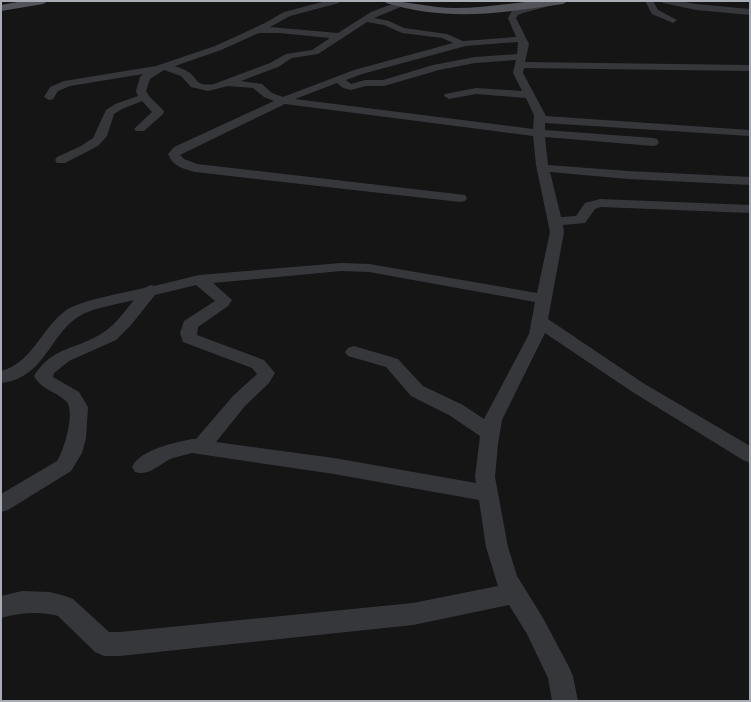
<svg xmlns="http://www.w3.org/2000/svg" width="751" height="702" viewBox="0 0 751 702" font-family="Roboto,sans-serif">
  <style>
    .lines { fill: none; stroke-linecap: round; stroke-linejoin: round }
    .minor { fill: #36373b; fill-rule: evenodd }
    .major { fill: #53545a; fill-rule: evenodd }
  </style>
  <rect width="100%" height="100%" fill="#151516"/>
  <g class="lines">
    <g class="minor">
      <path d="M326,1H340L339,3L290,16L270,27L338,33L371,12L400,1L403,2L404,4L403,6L374,18L389,21L404,28L447,34L463,41L516,37L508,18L512,11L552,1L554,3L553,5L523,13L518,15L516,18L529,44L525,62L750,65V71L524,68L523,73L546,116L750,130V136L545,123V130L653,138L657,139L659,142L657,145L653,146L545,137L548,165L628,171L750,177V185L628,179L550,172L561,217L576,216L585,203L600,199L750,205V213L601,207L595,209L585,223L563,225L564,232L548,319L643,383L750,446V463L743,460L631,391L545,333L502,420L498,444L495,477L508,547L517,576L543,618L569,667L573,676L578,701H552L548,678L527,634L509,605L413,625L120,656H104L95,652L58,616C39,611 20,613 1,618V596L22,591L50,592L65,596L73,599L109,632H120L413,603L498,586L486,547L479,500L334,474L192,453C186,455 179,456 173,458C159,463 150,477 135,472L132,467C141,449 174,443 192,439H196L233,396L257,374L252,368L183,342L180,333L184,321L215,301L196,285L155,295L131,325L116,340L69,361L54,373L53,377L79,392L88,407L86,438L82,453L71,471L8,510L1,512V494L57,461C64,451 76,410 66,401C55,391 42,390 34,376C53,345 78,350 104,332C116,324 125,311 134,300C116,305 94,307 78,317C54,332 46,366 19,378C13,381 7,382 1,383V371C31,364 42,328 65,311C80,300 124,293 144,288L151,285L154,286L199,275L341,263L369,264L537,293L550,232L536,165L533,136L285,104L180,155L184,159L197,164L465,195L467,198L465,201L460,202L195,172C184,169 172,166 168,154L174,147L274,101L264,97L253,88L228,86L208,91L191,87L181,76L164,70L150,79L146,91L149,96L164,111L163,114L144,131H136L134,129L152,112L142,101L122,109L114,114L107,136L98,146L65,163H57L55,160L57,157L81,146L93,138L106,110L115,104L138,96L136,91L140,77L143,74L70,86L58,91L53,99L49,100L44,97L50,87L64,81L156,66L215,46L265,23L284,12ZM367,22L384,25L402,33L442,38L453,43L354,70L283,97L272,93L262,84L241,81L278,67L292,58L318,54ZM259,33H279L330,38L312,50L286,54L270,63L214,84C194,87 199,78 187,71C184,69 179,68 175,66L221,50ZM518,42L517,54L475,57L433,65L383,80H365L351,84L346,80L362,74L466,46ZM516,60L513,73L522,91L476,88L445,94L444,96L449,99L476,94L526,98L534,115L533,129L295,99L337,83L343,88L351,90L366,86H384L439,70L475,63ZM341,271L369,272L535,302L529,334L484,419L463,405L423,386L398,359L354,346L348,348L345,352L348,356L386,367L411,396L449,415L480,436L475,477L476,483L334,458L216,442L245,406L269,383L275,373L264,360L197,335L198,327L228,306L232,300L213,283Z"/>
      <polygon points="645,1 653,1 658,10 677,20 673,23 652,14"/>
      <polygon points="662,1 679,1 696,4 750,9 750,15 696,10 663,3"/>
    </g>
    <g class="major">
      <polygon points="23,1 48,1 43,4 1,11 1,5"/>
      <path d="M385,1C408,1 431,8 455,8C483,8 510,3 538,1C548,0 558,1 568,1L563,4C499,13 450,22 386,3Z"/>
    </g>
  </g>
  <rect width="751" height="702" fill="none" stroke="#a8acb5" stroke-width="4"/>
</svg>
